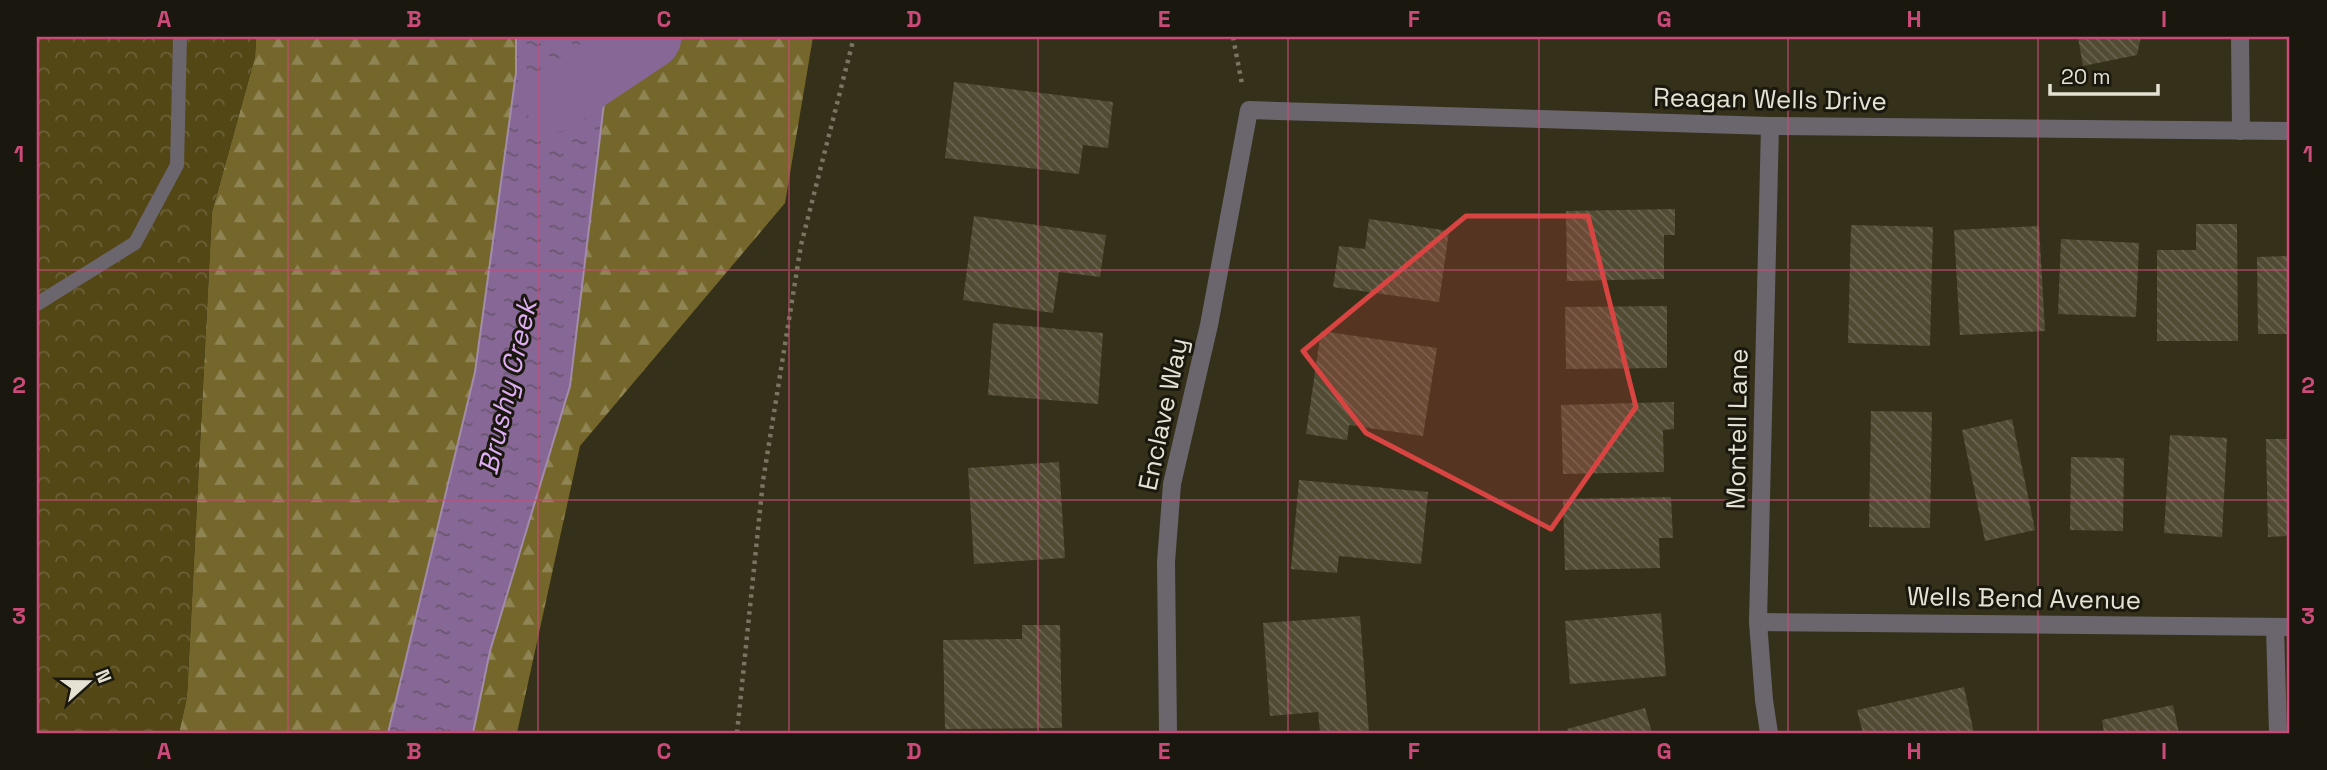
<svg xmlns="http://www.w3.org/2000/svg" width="2327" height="770" viewBox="0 0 2327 770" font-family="'Space Grotesk',sans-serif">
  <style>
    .forest { fill: url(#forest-firs) }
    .park { fill: url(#park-crowns) }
    .water { fill: url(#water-ripples); stroke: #a38ca9; stroke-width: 2 }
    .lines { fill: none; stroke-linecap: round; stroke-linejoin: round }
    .river { stroke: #876796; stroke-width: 65 }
    .building { fill: url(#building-back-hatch) }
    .path { stroke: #797562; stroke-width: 4.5; stroke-dasharray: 3.5 5; stroke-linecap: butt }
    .service { stroke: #6b656e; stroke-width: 14 }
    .minor { stroke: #6b656e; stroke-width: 18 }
    .marked { fill: #d84442; fill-opacity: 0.2; stroke: #d84442; stroke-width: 5; stroke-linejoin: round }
    .grid { fill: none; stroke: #cb4a79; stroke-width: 2; stroke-opacity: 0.55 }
    .labels { text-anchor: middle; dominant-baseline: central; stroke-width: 6; stroke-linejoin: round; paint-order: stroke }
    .street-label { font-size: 26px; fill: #e5e2d4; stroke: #1a180e }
    .water-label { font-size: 28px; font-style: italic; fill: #deadf4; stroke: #1a180e }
    .neatline { fill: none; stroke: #cb4a79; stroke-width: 2.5 }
    .grid-label { font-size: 23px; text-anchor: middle; font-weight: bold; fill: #cb4a79 }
  </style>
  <defs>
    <pattern id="forest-firs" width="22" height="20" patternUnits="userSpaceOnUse" patternTransform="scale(1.75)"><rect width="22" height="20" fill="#75672b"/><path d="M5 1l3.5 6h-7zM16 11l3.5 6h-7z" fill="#8f8453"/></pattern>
    <pattern id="park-crowns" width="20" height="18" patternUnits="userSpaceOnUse" patternTransform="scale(1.75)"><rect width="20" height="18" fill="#534716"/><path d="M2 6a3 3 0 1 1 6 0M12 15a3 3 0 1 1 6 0" fill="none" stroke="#6c6137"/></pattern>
    <pattern id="water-ripples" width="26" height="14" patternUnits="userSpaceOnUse" patternTransform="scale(1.75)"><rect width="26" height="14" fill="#876796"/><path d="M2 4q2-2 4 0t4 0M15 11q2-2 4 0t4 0" fill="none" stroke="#69576f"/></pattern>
    <pattern id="building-back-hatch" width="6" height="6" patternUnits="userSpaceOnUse" patternTransform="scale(1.75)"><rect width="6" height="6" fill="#514b34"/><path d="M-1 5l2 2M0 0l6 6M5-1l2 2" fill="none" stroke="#6a6550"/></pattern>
  </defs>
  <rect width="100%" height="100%" fill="#353019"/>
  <polygon class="forest" points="256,37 813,37 785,203 580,446 517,733 179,733 187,697 212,212 255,57"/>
  <polygon class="park" points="37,37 256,37 255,57 212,212 187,697 179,733 37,733"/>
  <polygon class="water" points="516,37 612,37 570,386 490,651 473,733 388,733 475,372 516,73"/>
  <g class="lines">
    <polyline class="river" points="556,99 649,37"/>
  </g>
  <g class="building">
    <polygon points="2078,37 2141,37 2137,55 2083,66"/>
    <polygon points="954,82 1113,102 1108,148 1083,145 1079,174 945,158"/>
    <polygon points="1675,209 1675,235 1664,235 1664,279 1567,281 1566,211"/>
    <polygon points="974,216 1106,235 1100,277 1059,272 1053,313 963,300"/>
    <polygon points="1369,219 1449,231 1439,302 1333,287 1339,246 1365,249"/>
    <polygon points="2196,224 2237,224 2238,341 2157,341 2157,250 2196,250"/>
    <polygon points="1851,225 1933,227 1930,346 1848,343"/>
    <polygon points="2039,226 2045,331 1960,335 1954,230"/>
    <polygon points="2061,239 2139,243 2136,317 2058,314"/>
    <polygon points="2290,256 2290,334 2258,334 2257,257"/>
    <polygon points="1667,306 1667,368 1566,369 1565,307"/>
    <polygon points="993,323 1103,333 1098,404 988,395"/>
    <polygon points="1321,331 1437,348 1423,436 1349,425 1347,440 1306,434"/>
    <polygon points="1674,402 1674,429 1663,430 1664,472 1563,474 1561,405"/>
    <polygon points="1871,411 1932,412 1930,528 1869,527"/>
    <polygon points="2012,419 2035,530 1985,541 1962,430"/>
    <polygon points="2170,435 2227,438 2222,537 2164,533"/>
    <polygon points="2266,439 2290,439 2290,536 2268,537"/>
    <polygon points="2071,457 2124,458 2123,531 2070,530"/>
    <polygon points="1059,462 1065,558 974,564 968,468"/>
    <polygon points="1299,480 1428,492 1421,564 1339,556 1337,573 1291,569"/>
    <polygon points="1671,497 1673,538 1659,538 1660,568 1565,570 1563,499"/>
    <polygon points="1661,613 1666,676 1570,684 1565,621"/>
    <polygon points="1360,616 1369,733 1320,733 1318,712 1270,716 1263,623"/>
    <polygon points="1022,625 1060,625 1062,728 945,729 943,640 1022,639"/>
    <polygon points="1964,687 1974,733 1872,733 1872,731 1863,733 1857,710"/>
    <polygon points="2173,705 2179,733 2104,733 2102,720"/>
    <polygon points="1645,708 1652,733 1569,733 1567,729"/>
  </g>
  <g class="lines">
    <g class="path">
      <polyline points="1233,37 1242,84"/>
      <polyline points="737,733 763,481 801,245 854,37"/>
    </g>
    <polyline class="service" points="37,304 135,243 177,165 180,37"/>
    <g class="minor">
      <polyline points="2240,37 2241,131"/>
      <polyline points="1758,622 2290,627"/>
      <polyline points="2275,627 2278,733"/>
      <polyline points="1168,733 1166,562 1172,484 1209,325 1249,110 1770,126 2290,131"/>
      <polyline points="1769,733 1764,700 1758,622 1770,126"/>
    </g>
  </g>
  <path class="marked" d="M1466,216H1588L1636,407L1551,529L1366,433L1303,351Z"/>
  <path class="grid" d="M288,37V733M538,37V733M789,37V733M1038,37V733M1288,37V733M1539,37V733M1788,37V733M2038,37V733M37,270H2290M37,500H2290"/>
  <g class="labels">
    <g class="street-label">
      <text transform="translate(1770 99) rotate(1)">Reagan Wells Drive</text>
      <text transform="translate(1163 414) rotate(-78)">Enclave Way</text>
      <text transform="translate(1737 429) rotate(-89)">Montell Lane</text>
      <text transform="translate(2024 598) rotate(1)">Wells Bend Avenue</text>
    </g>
    <g class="water-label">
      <text transform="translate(507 387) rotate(-77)">Brushy Creek</text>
    </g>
  </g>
  <rect width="2327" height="770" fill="none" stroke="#1a180e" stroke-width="77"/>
  <g transform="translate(88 682) rotate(69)" stroke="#1a180e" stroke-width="5" paint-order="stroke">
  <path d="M0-5L12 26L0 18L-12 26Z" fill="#e5e2d4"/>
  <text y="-10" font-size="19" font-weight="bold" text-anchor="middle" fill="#e5e2d4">N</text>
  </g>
  <path d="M2050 84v10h108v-10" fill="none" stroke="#e5e2d4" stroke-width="3.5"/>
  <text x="2061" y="84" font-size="21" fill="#e5e2d4" stroke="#1a180e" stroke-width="5" paint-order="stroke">20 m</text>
  <rect x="38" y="38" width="2250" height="694" class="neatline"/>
  <g class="grid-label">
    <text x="164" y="27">A</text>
    <text x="414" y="27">B</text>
    <text x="664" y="27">C</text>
    <text x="914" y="27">D</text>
    <text x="1164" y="27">E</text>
    <text x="1414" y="27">F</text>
    <text x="1664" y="27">G</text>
    <text x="1914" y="27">H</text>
    <text x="2164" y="27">I</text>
    <text x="19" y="162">1</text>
    <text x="2308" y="162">1</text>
    <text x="19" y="393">2</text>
    <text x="2308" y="393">2</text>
    <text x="19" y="624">3</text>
    <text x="2308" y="624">3</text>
    <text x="164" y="759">A</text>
    <text x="414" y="759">B</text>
    <text x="664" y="759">C</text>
    <text x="914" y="759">D</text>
    <text x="1164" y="759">E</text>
    <text x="1414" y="759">F</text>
    <text x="1664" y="759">G</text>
    <text x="1914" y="759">H</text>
    <text x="2164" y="759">I</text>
  </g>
</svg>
